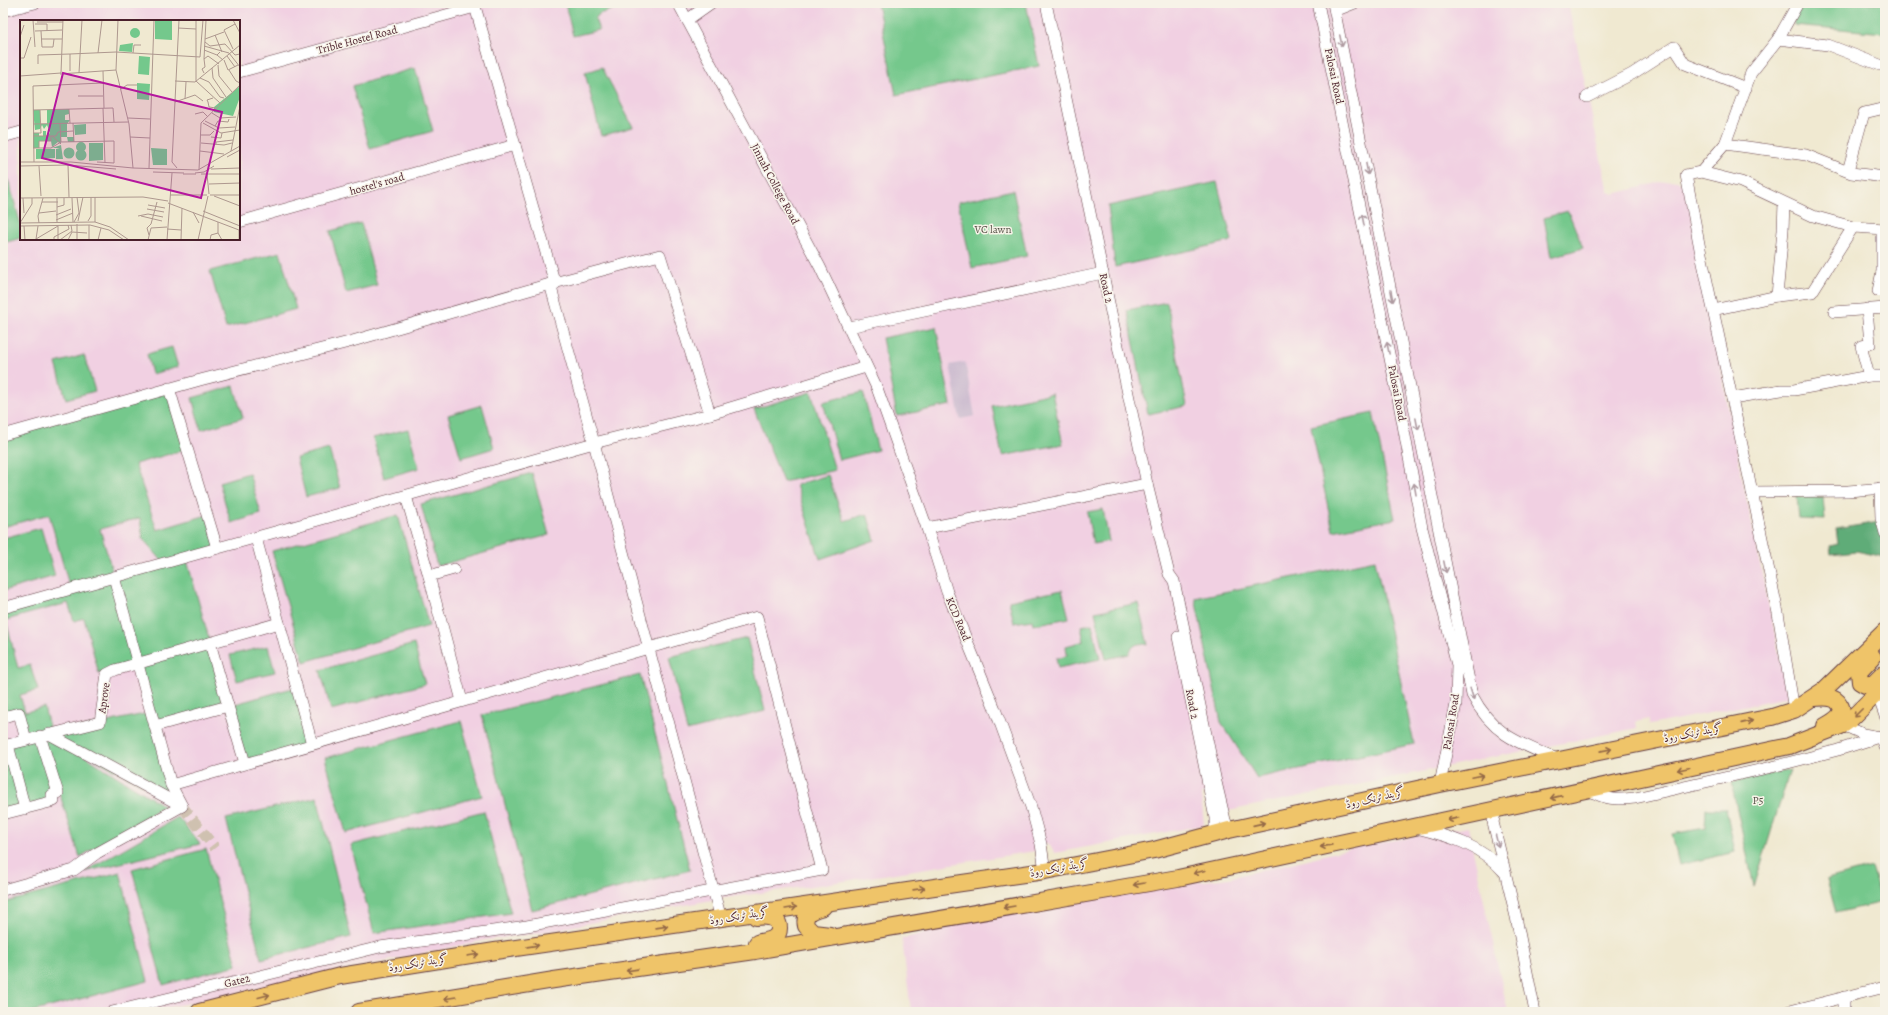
<svg xmlns="http://www.w3.org/2000/svg" width="1888" height="1015" viewBox="0 0 1888 1015" font-family="Alegreya,Amiri,serif">
  <style>
    .built { fill: #f1d0e2; fill-rule: evenodd }
    .industrial { fill: #cebed0 }
    .green { fill: #74c88c; stroke: #5f745c; fill-rule: evenodd }
    .forest { fill: #5fac78; stroke: #546652 }
    .lines { fill: none; stroke-linecap: round; stroke-linejoin: round }
    .minor-tunnel { stroke: #cfc1b0; stroke-width: 11; stroke-dasharray: 11 5.5; stroke-linecap: butt }
    .minor-casing { stroke: #633d44; stroke-width: 12 }
    .highway-casing { stroke: #633d44; stroke-width: 18 }
    .minor { stroke: #fff; stroke-width: 11 }
    .highway { stroke: #efc469; stroke-width: 16 }
    .oneway { stroke: #ae9aa0 }
    .oneway2 { stroke: #946947 }
    .labels { text-anchor: middle; dominant-baseline: central; stroke-width: 3; stroke-linejoin: round; paint-order: stroke }
    .street-label { font-size: 11px; fill: #4a1f2b; stroke: #f7f3e8 }
    .park-label { font-size: 11px; fill: #575248; stroke: #f7f3e8 }
    .inset-road { fill: none; stroke: #ae988f; stroke-width: 1 }
    .view { fill: #b5179e; fill-opacity: 0.15; stroke: #b5179e; stroke-width: 2 }
    .inset-edge { fill: none; stroke: #4a1f2b; stroke-width: 2 }
  </style>
  <rect width="100%" height="100%" fill="#f7f3e8"/>
  <filter id="ink" filterUnits="userSpaceOnUse"><feTurbulence type="fractalNoise" baseFrequency=".025" numOctaves="2"/><feDisplacementMap in="SourceGraphic" scale="8" xChannelSelector="R" yChannelSelector="G"/><feConvolveMatrix kernelMatrix="1 2 1 2 8 2 1 2 1" color-interpolation-filters="sRGB"/></filter>
  <filter id="wash" filterUnits="userSpaceOnUse"><feTurbulence type="fractalNoise" baseFrequency=".012" numOctaves="4" result="noise"/><feDisplacementMap in="SourceGraphic" scale="16" xChannelSelector="R" yChannelSelector="G"/><feGaussianBlur stdDeviation="0.9" result="paint"/><feColorMatrix in="noise" values="0 0 0 0 0 0 0 0 0 0 0 0 0 0 0 0 0 1.4 0 .05"/><feComposite in="paint" operator="in"/></filter>
  <g filter="url(#wash)">
    <rect width="100%" height="100%" fill="#f0e9d1"/>
    <g class="built">
      <path d="M3,3H1568L1608,192L1614,194L1669,180L1677,181L1683,185L1687,192L1741,472L1788,697L1650,725L1648,719L1636,722L1637,728L1223,812L1219,792L1201,794L1204,825L1055,853L1047,843L1036,844L1035,851L819,885L717,899L532,934L486,940L147,1012H3ZM21,21H239V239H21Z"/>
      <polygon points="1468,827 1508,1012 911,1012 902,939 1047,900 1229,878 1361,846"/>
    </g>
    <polygon class="industrial" points="965,362 975,416 960,419 950,365"/>
    <g class="green">
      <polygon points="565,3 632,3 599,14 595,19 599,30 573,36"/>
      <polygon points="877,3 1026,3 1039,66 896,95"/>
      <polygon points="1792,3 1885,3 1885,33 1794,25"/>
      <polygon points="602,67 633,127 601,136 585,73"/>
      <polygon points="415,68 433,131 370,149 352,86"/>
      <polygon points="8,179 21,225 21,238 3,243 3,180"/>
      <polygon points="1217,182 1232,241 1115,267 1108,206"/>
      <polygon points="1013,190 1027,256 972,268 958,202"/>
      <polygon points="1568,211 1583,248 1551,257 1544,218"/>
      <polygon points="361,223 377,285 346,293 330,231"/>
      <polygon points="280,252 296,309 226,328 210,271"/>
      <polygon points="1167,302 1187,406 1148,414 1127,310"/>
      <polygon points="936,327 951,405 897,416 882,338"/>
      <polygon points="172,347 178,367 152,374 147,354"/>
      <polygon points="84,355 95,391 66,399 56,363"/>
      <polygon points="234,386 243,418 201,430 192,398"/>
      <path d="M169,388L187,449L135,464L157,530L207,515L217,548L186,557L228,706L296,687L312,744L245,763L228,706L153,726L173,802L53,736L164,806L80,857L49,761L54,801L3,814V746L26,740L19,713L3,717V608L70,589L49,514L3,527V435ZM140,518L143,539L164,563L114,577L100,529ZM68,603L74,621L84,618L99,674L135,664L149,713L51,734L44,707L25,712L20,695L38,690L30,665L18,668L6,620Z"/>
      <polygon points="811,392 835,470 783,482 754,409"/>
      <polygon points="863,392 878,450 839,460 823,402"/>
      <polygon points="1052,393 1063,444 1002,456 992,406"/>
      <polygon points="482,405 494,448 461,458 448,415"/>
      <polygon points="1373,413 1395,519 1333,531 1311,426"/>
      <polygon points="408,429 419,468 384,478 373,438"/>
      <polygon points="329,449 340,488 306,497 296,458"/>
      <polygon points="249,473 261,514 231,523 219,482"/>
      <polygon points="532,473 549,535 437,566 421,504"/>
      <polygon points="828,475 844,521 867,514 875,540 820,559 796,485"/>
      <polygon points="1797,497 1823,497 1825,520 1799,519"/>
      <polygon points="1103,509 1109,541 1093,544 1087,512"/>
      <polygon points="398,515 429,626 304,662 272,551"/>
      <polygon points="41,528 55,576 3,591 3,538"/>
      <polygon points="1375,560 1414,744 1257,778 1221,722 1195,598"/>
      <polygon points="1062,590 1069,618 1033,625 1032,620 1014,623 1009,601"/>
      <path d="M1138,603L1148,645C1139,642 1132,644 1129,654L1106,659L1095,612Z"/>
      <polygon points="1092,624 1100,659 1058,668 1056,658 1061,658 1067,655 1066,646 1084,641 1081,626"/>
      <polygon points="747,638 765,711 687,731 669,657"/>
      <polygon points="414,644 425,684 331,710 320,670"/>
      <polygon points="268,646 275,672 237,681 230,655"/>
      <polygon points="640,675 690,870 532,910 482,715"/>
      <polygon points="461,721 482,796 346,833 325,758"/>
      <polygon points="1790,770 1754,887 1731,782"/>
      <polygon points="317,797 351,937 261,959 226,819"/>
      <polygon points="1706,809 1726,809 1735,852 1679,865 1672,834 1705,828"/>
      <polygon points="484,811 511,913 374,933 351,845"/>
      <polygon points="178,817 200,844 84,872"/>
      <polygon points="206,849 237,965 163,985 132,869"/>
      <polygon points="1871,867 1882,902 1836,913 1827,879"/>
      <polygon points="120,872 148,981 31,1012 3,1012 3,903"/>
    </g>
    <polygon class="forest" points="1879,522 1885,545 1885,557 1856,551 1831,554 1830,546 1838,544 1836,529"/>
  </g>
  <g filter="url(#ink)">
    <g class="lines">
      <polyline class="minor-tunnel" points="182,806 215,848"/>
      <g class="minor-casing">
        <g id="minor">
          <polyline points="474,3 555,284"/>
          <polyline points="678,3 820,267 877,388 927,528 947,592 995,709 1031,807 1041,844 1045,871"/>
          <polyline points="1046,3 1147,484 1169,574 1174,581 1216,782 1225,820 1229,830"/>
          <polyline points="1318,3 1398,398 1422,528 1457,665 1456,704 1440,784"/>
          <path d="M1333,3L1472,695C1492,734 1518,743 1557,759"/>
          <polyline points="3,11 35,3"/>
          <polyline points="1335,11 1355,3"/>
          <polyline points="687,20 711,3"/>
          <polyline points="1778,39 1828,45 1880,65 1885,65"/>
          <polyline points="239,72 475,7"/>
          <polyline points="1587,97 1632,74 1674,47 1685,64 1746,88"/>
          <polyline points="3,137 21,132"/>
          <polyline points="1725,144 1806,155 1851,173 1885,177"/>
          <polyline points="1848,171 1864,113 1885,108"/>
          <polyline points="1701,172 1741,182 1813,216 1853,227 1885,229"/>
          <polyline points="239,222 515,145"/>
          <polyline points="550,284 594,443 721,919"/>
          <polyline points="1878,291 1882,271 1882,229"/>
          <polyline points="1777,296 1783,230 1784,203"/>
          <polyline points="1867,309 1870,344 1861,346 1869,376"/>
          <polyline points="1713,310 1777,296 1812,292 1853,227"/>
          <polyline points="1834,312 1885,308"/>
          <polyline points="849,327 1103,273"/>
          <polyline points="169,388 217,548"/>
          <polyline points="1732,398 1781,390 1794,390 1869,376 1885,376"/>
          <polyline points="3,435 200,380 349,342 550,284 660,255 710,414"/>
          <polyline points="1880,488 1881,518 1885,533"/>
          <polyline points="1752,492 1848,491 1885,488"/>
          <polyline points="406,496 429,576 454,569"/>
          <polyline points="927,528 1147,484"/>
          <polyline points="256,538 312,744"/>
          <polyline points="429,576 462,701"/>
          <polyline points="3,608 594,443 710,414 866,367"/>
          <polyline points="1178,637 1215,818 1215,835"/>
          <polyline points="210,643 228,706"/>
          <polyline points="1877,693 1885,716"/>
          <polyline points="1794,710 1778,613 1700,249 1686,175 1701,172 1725,144 1751,73 1778,39 1798,3"/>
          <polyline points="3,717 19,713 26,740"/>
          <polyline points="1843,725 1863,734 1880,737 1885,748"/>
          <polyline points="155,726 228,706 245,763"/>
          <polyline points="49,734 182,806"/>
          <polyline points="8,745 25,809"/>
          <polyline points="3,746 100,722 107,674 115,670 279,623"/>
          <path d="M1588,789C1603,800 1617,800 1635,798L1772,767L1838,750L1885,735"/>
          <polyline points="1499,809 1495,814 1493,822 1516,917 1535,1012"/>
          <polyline points="3,814 54,801 52,795 58,793 40,736"/>
          <path d="M1416,828C1449,836 1481,845 1504,872"/>
          <polyline points="3,890 74,870 97,853 182,806 171,785 114,577"/>
          <polyline points="1844,997 1844,1012"/>
          <polyline points="112,1012 380,947 527,926 822,870 757,617 171,785"/>
          <polyline points="1786,1012 1885,987"/>
        </g>
      </g>
      <g class="highway-casing">
        <g id="highway">
          <polyline points="1873,657 1859,672 1860,682 1865,685 1874,683 1885,672"/>
          <path d="M1813,698C1818,698 1824,697 1829,698C1834,698 1838,701 1840,705C1846,715 1832,722 1825,726"/>
          <path d="M823,907C812,910 803,913 806,926L813,933L830,935"/>
          <path d="M756,917C765,916 779,916 779,928C779,931 778,935 775,937C771,941 762,941 757,943"/>
          <polyline points="199,1012 340,976 495,951 1045,871 1154,850 1229,830 1440,784 1772,717 1794,710 1824,690 1885,631"/>
          <polyline points="359,1012 554,980 755,951 1178,878 1789,746 1843,725 1850,720 1885,685"/>
        </g>
      </g>
      <use href="#minor" class="minor"/>
      <use href="#highway" class="highway"/>
    </g>
    <defs><path id="oneway-shaft" d="M-6 0H5M1.5-3L5.5 0L1.5 3" fill="none" stroke-width="1.6" stroke-linecap="round" stroke-linejoin="round"/></defs>
    <g class="oneway">
      <use href="#oneway-shaft" transform="translate(1341 41) rotate(78)"/>
      <use href="#oneway-shaft" transform="translate(1367 169) rotate(79)"/>
      <use href="#oneway-shaft" transform="translate(1363 220) rotate(-101)"/>
      <use href="#oneway-shaft" transform="translate(1392 296) rotate(79)"/>
      <use href="#oneway-shaft" transform="translate(1388 348) rotate(-101)"/>
      <use href="#oneway-shaft" transform="translate(1417 424) rotate(79)"/>
      <use href="#oneway-shaft" transform="translate(1415 489) rotate(-100)"/>
      <use href="#oneway-shaft" transform="translate(1445 567) rotate(78)"/>
      <use href="#oneway-shaft" transform="translate(1472 694) rotate(72)"/>
      <use href="#oneway-shaft" transform="translate(1497 841) rotate(76)"/>
    </g>
    <g class="oneway2">
      <use href="#oneway-shaft" transform="translate(1858 713) rotate(135)"/>
      <use href="#oneway-shaft" transform="translate(1747 722) rotate(-13)"/>
      <use href="#oneway-shaft" transform="translate(1606 750) rotate(-11)"/>
      <use href="#oneway-shaft" transform="translate(1683 769) rotate(168)"/>
      <use href="#oneway-shaft" transform="translate(1478 776) rotate(-12)"/>
      <use href="#oneway-shaft" transform="translate(1556 797) rotate(167)"/>
      <use href="#oneway-shaft" transform="translate(1453 819) rotate(167)"/>
      <use href="#oneway-shaft" transform="translate(1259 824) rotate(-13)"/>
      <use href="#oneway-shaft" transform="translate(1326 846) rotate(169)"/>
      <use href="#oneway-shaft" transform="translate(1199 872) rotate(165)"/>
      <use href="#oneway-shaft" transform="translate(1139 884) rotate(170)"/>
      <use href="#oneway-shaft" transform="translate(919 889) rotate(-8)"/>
      <use href="#oneway-shaft" transform="translate(1009 907) rotate(170)"/>
      <use href="#oneway-shaft" transform="translate(791 908) rotate(-9)"/>
      <use href="#oneway-shaft" transform="translate(662 927) rotate(-8)"/>
      <use href="#oneway-shaft" transform="translate(533 946) rotate(-8)"/>
      <use href="#oneway-shaft" transform="translate(473 955) rotate(-9)"/>
      <use href="#oneway-shaft" transform="translate(632 970) rotate(172)"/>
      <use href="#oneway-shaft" transform="translate(264 996) rotate(-14)"/>
      <use href="#oneway-shaft" transform="translate(450 998) rotate(171)"/>
    </g>
  </g>
  <g class="labels">
    <g class="street-label">
      <text transform="translate(357 40) rotate(-15)">Trible Hostel Road</text>
      <text transform="translate(1334 76) rotate(78)">Palosai Road</text>
      <text transform="translate(377 184) rotate(-16)">hostel's road</text>
      <text transform="translate(775 184) rotate(62)">Jinnah College Road</text>
      <text transform="translate(1106 288) rotate(78)">Road 2</text>
      <text transform="translate(1397 393) rotate(79)">Palosai Road</text>
      <text transform="translate(958 619) rotate(67)">KCD Road</text>
      <text transform="translate(104 698) rotate(-82)">Aprove</text>
      <text transform="translate(1192 704) rotate(79)">Road 2</text>
      <text transform="translate(1451 722) rotate(-81)">Palosai Road</text>
      <text transform="translate(1693 733) rotate(-11)">گرینڈ ٹرنک روڈ</text>
      <text transform="translate(1375 798) rotate(-13)">گرینڈ ٹرنک روڈ</text>
      <text transform="translate(1059 868) rotate(-10)">گرینڈ ٹرنک روڈ</text>
      <text transform="translate(739 916) rotate(-9)">گرینڈ ٹرنک روڈ</text>
      <text transform="translate(418 963) rotate(-9)">گرینڈ ٹرنک روڈ</text>
      <text transform="translate(237 981) rotate(-14)">Gate2</text>
    </g>
    <g class="park-label">
      <text x="993" y="229">VC lawn</text>
      <text x="1758" y="800">P5</text>
    </g>
  </g>
  <g transform="translate(20 20)">
    <rect width="220" height="220" fill="#f0e9d1"/>
    <path d="M135,1H152V20L135,19ZM110 13a5 5 0 1 1 10 0a5 5 0 1 1-10 0ZM113,23L112,32L99,31L100,25ZM119,36L130,37L129,55L118,54ZM117,63L130,64L129,80L117,79ZM220,66V77L213,96L194,92V87ZM49,89V94L45,95V100H50L47,104V117H54V122H48L47,117H41V124L38,122L32,127L31,121H19V128H13V113H19V116H23V111H26V116L30,113L27,105L24,109L22,105L20,109L15,110L13,90H20V104H27V90ZM66,104V114L55,115L54,105ZM56 127a5 5 0 1 1 10 0a5 5 0 1 1-10 0ZM69,123H83V140L69,141ZM41,125L43,139H36V129L40,128H32ZM43.5 133a5.5 5.5 0 1 1 11 0a5.5 5.5 0 1 1-11 0ZM131,128L147,129V145H133ZM16,129H35V138L16,139ZM55.5 135a5.5 5.5 0 1 1 11 0a5.5 5.5 0 1 1-11 0Z" fill="#74c88c"/>
    <path class="inset-road" d="M13,0L15,27M98,0L96,50L109,104L113,148M176,0V61L200,83M213,0L220,13M17,2H43M15,4H27V11M158,8L176,9M15,11L42,10M21,11L22,27H33L34,19M195,15L202,32M0,17L4,5M21,19H42M185,19L204,12M185,22L190,26L205,24L215,35L220,34M184,26L209,33M213,29L204,10L215,4M184,30L197,35M200,32L197,35L203,40M78,33L82,0M113,33L114,25H121M209,33L220,47M50,34V51M207,36L215,47M0,38H4L11,17M184,39L186,0M204,40L208,50L218,45M18,44V35L50,34L96,32L180,37L183,0M198,45L199,56L212,72M192,48L193,58L206,77M209,50L216,61L220,63M83,51L84,88M59,53L62,0M184,53L182,49L185,47L184,39L188,36L199,44M40,54L96,50M0,56L41,53L43,0M180,58L189,62L200,77L204,78M155,61L175,62L220,25M101,69L107,65H117M58,76H83M193,78L187,80L188,82L189,87L196,88M165,79L166,62M155,82L175,75L183,81M83,88L85,143M49,89L50,103M13,90L93,88L94,102M192,93L200,98L216,97M175,94L183,92L188,97M108,98L130,99M185,101L199,108L215,107M53,103L54,122M183,103L201,113L220,110M13,104L108,102M40,104L41,122M195,106L198,101L208,102L209,99M13,113H21L20,90M181,115H190L194,111M13,116H36L38,112L53,111M32,116L41,124M110,117L130,118M191,117L201,118L202,113M181,123L204,125L212,123M196,125V122L213,120M13,128H31L41,122L94,121V143L77,142M19,128V121H31V116M180,131L204,134M211,131L220,86M207,137L220,130M0,142H51L113,148L178,150L220,126M14,142L13,66L83,63M48,145L49,177M0,146L48,145L96,149M19,146L21,176M129,148L134,0M157,148L152,142L159,0M191,149L220,148M179,150L181,103L220,65M133,152L164,153M175,153L184,152L194,146M163,154H176M181,154H220M187,154L189,174M189,164L220,163M150,175H187M190,175H220M194,176L220,186M75,177V202M0,178L123,177L148,181M3,178L4,193M52,178L53,202M22,182H38M148,183L219,210V220M128,185L145,188M37,187L44,185V178M127,189L144,192M183,191L220,206M173,192L179,203M19,193L36,191M36,195L51,189M118,196L128,194L143,197M121,196L142,201M36,200L53,193M58,201L63,177M68,201L71,196V177M37,202V178M54,202L59,193L57,177M198,202V213L202,220M0,203L12,184V178M0,203L75,202L90,207L109,220M19,203L18,196L23,178M69,205V220M0,206L70,205L89,210L104,220M4,206L5,220M38,206V220M147,209L161,210M129,215L127,208L131,204L137,182M16,219L38,206M16,219L18,206M34,220V217L49,209L48,205M40,220L52,211L51,205M48,220L52,212L67,213M57,220V204M78,220L81,208M128,220L131,208L147,207M147,220L152,153M161,220L162,188M178,220L188,176M190,220L191,215L198,213"/>
    <path class="view" d="M43,53L202,92L181,178L22,138Z"/>
    <rect width="220" height="220" class="inset-edge"/>
  </g>
  <rect width="1888" height="1015" fill="none" stroke="#f7f3e8" stroke-width="16"/>
</svg>
